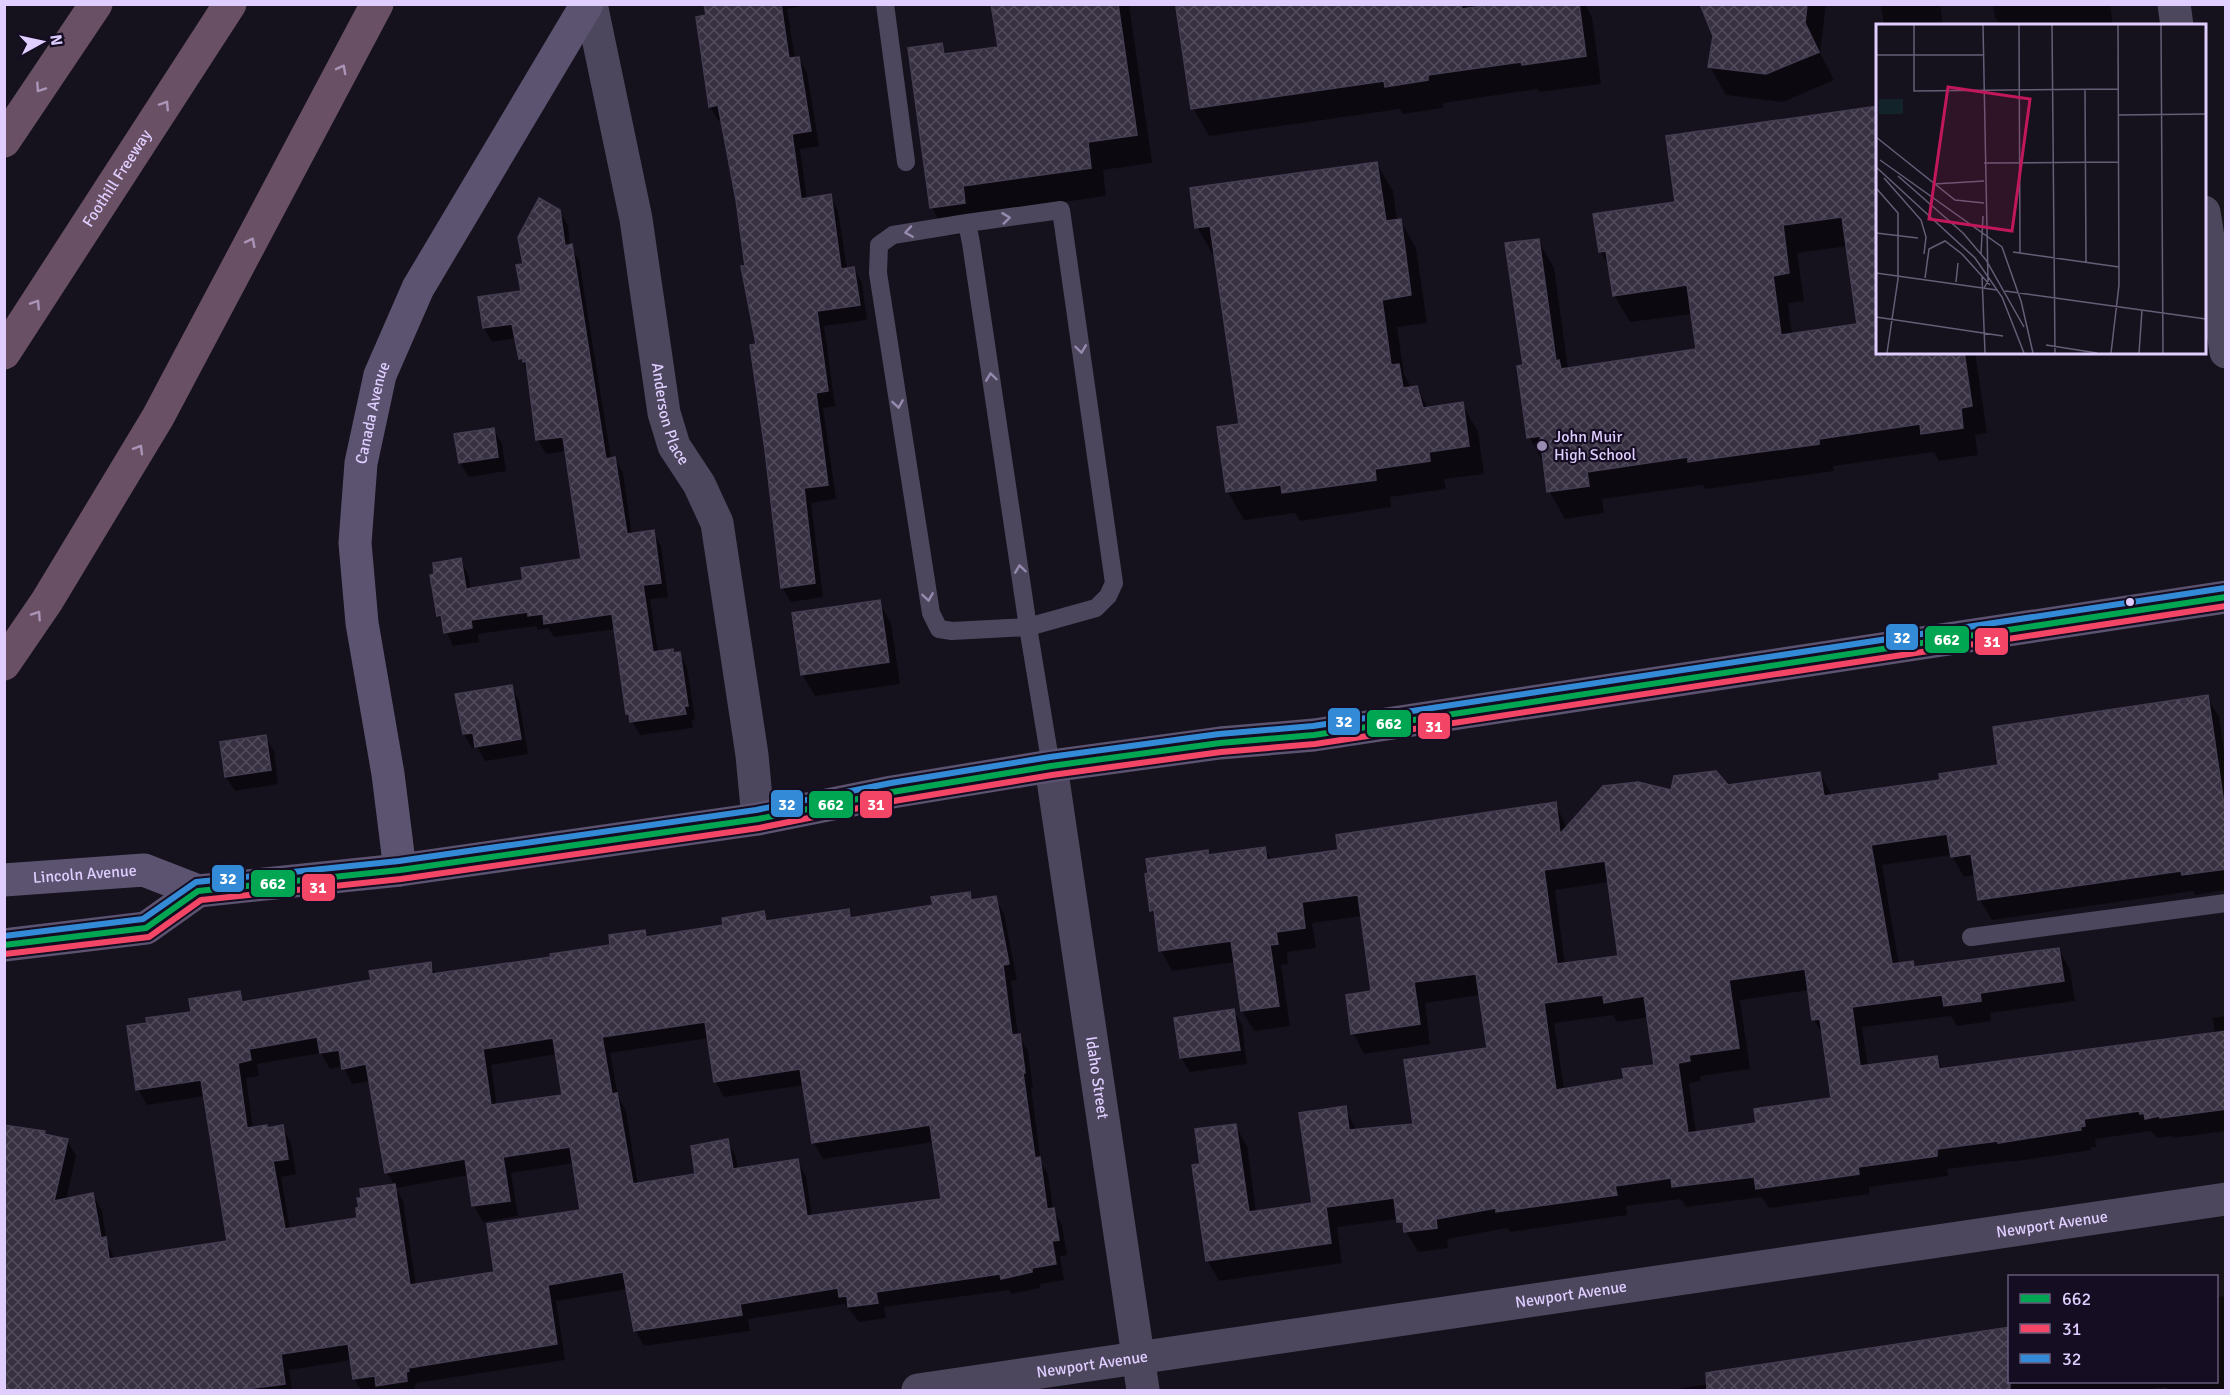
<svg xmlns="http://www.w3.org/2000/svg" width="2230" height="1395" viewBox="0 0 2230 1395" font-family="Signika,sans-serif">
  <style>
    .shadow { fill: #0007; fill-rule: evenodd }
    .building { fill: url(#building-cross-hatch); stroke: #443c51; stroke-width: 1.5; fill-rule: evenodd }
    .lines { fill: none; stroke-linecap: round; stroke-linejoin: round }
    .lane { stroke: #4d475e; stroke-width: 18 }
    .street { stroke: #4d475e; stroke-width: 33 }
    .secondary { stroke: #5c5371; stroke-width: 33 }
    .highway { stroke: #695064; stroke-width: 33 }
    .bus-1-casing { stroke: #150d22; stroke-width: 10 }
    .bus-2-casing { stroke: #150d22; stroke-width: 10 }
    .bus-3-casing { stroke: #150d22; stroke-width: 10 }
    .bus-1 { stroke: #00a651; stroke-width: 6 }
    .bus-2 { stroke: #f34667; stroke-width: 6 }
    .bus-3 { stroke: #338bd7; stroke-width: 6 }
    .oneway { stroke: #aa95b9 }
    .oneway2 { stroke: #968aae }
    .poi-dot { fill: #998cb0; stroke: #150d22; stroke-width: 2 }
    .bus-dot { fill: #dfceff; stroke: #150d22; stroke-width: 2 }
    .labels { text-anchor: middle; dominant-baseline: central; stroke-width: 4.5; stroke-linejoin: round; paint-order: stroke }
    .street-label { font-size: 16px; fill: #dfceff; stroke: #150d22 }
    .poi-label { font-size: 16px; fill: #dfceff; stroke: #150d22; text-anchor: start }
    .inset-road { fill: none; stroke: #665d77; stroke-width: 1.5 }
    .view { fill: #c2185b; fill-opacity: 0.15; stroke: #c2185b; stroke-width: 3 }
    .inset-edge { fill: none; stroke: #dfceff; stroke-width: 3 }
    .line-badge { stroke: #150d22; stroke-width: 2 }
    .badge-label { font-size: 16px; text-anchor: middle; font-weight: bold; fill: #fff }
  </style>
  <defs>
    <pattern id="building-cross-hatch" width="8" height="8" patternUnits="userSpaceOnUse" patternTransform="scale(1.5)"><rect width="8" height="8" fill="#363040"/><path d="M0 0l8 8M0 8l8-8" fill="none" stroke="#534d5d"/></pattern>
  </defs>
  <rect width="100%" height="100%" fill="#16121d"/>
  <g class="shadow">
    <polygon points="706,4 814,4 787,9 795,59 799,58 807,73 819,146 800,149 807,199 830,196 838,211 847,269 854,268 862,283 867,320 824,326 835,406 823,408 836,499 811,503 823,597 791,602 782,587 757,345 738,200 722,121 719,121 710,107"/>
    <polygon points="993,4 1129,4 1152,163 1103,170 1106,196 978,214 980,231 948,236 932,208 941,45 947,55 999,48"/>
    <polygon points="1204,4 1462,4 1471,10 1508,4 1585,4 1592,17 1601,84 1539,92 1538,89 1443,103 1443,108 1403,114 1400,109 1209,136 1193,108"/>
    <polygon points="1702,4 1826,4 1820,53 1834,80 1783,102 1726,95 1710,67 1715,36"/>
    <polygon points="1881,4 1940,4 1943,26 1884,26"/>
    <polygon points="1993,4 2110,4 2113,26 2000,26 1995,17"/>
    <path d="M1878,108V352H1975L1987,433L1975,435L1978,455L1939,461L1934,452L1833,466L1834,471L1706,489L1703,485L1602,499L1604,513L1565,519L1549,491L1545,465L1529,437L1525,367L1538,240L1554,268L1568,369L1698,350L1692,314L1630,322L1614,295L1611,270L1600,251L1677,204ZM1848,246L1859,325L1792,335L1788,303L1804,301L1797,253Z"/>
    <polygon points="1376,163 1393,191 1397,221 1400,220 1416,248 1427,323 1397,327 1404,374 1412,389 1417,388 1428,408 1462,404 1478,432 1484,474 1444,479 1446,489 1390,497 1391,507 1300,521 1295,513 1244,520 1228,492 1219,429 1241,425 1216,255 1213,255 1197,227"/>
    <polygon points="559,211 568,225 570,246 579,260 611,459 615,459 623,473 632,535 653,532 661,546 668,597 650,599 658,653 672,651 674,654 679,653 687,667 695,719 692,720 693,728 640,735 628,714 616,629 554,637 548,628 538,630 536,626 478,634 479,642 453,646 438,615 460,560 468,574 471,590 524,581 583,560 566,451 546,454 538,440 528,372 520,358 516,338 492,342 484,328 522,292 524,265"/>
    <polygon points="494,430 502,444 506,471 469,477 460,463 456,435"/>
    <polygon points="879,602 891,623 900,684 815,696 802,674"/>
    <polygon points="511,687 519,701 528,754 485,761 477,747 472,748 464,734"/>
    <path d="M2207,697L2219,717L2226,764V890L2195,895L2193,891L1992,920L1980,900L1976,875L1964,877L1951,855L1882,865L1899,965L1912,963L1916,968L2059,949L2070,970L2075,1001L1990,1013L1991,1021L1957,1026L1951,1016L1862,1027L1868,1067L1936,1057L1943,1070L2215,1034L2213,1018L2226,1016V1131L2173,1138L2172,1136L2158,1138L2151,1131L2095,1139L2096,1147H2091V1150L2011,1162L2010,1161L1947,1169L1948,1176L1869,1187V1194L1769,1208L1762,1197L1686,1207L1681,1199L1626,1206L1627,1215L1510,1232L1507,1228L1447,1239L1448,1248L1418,1252L1399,1219L1337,1227L1342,1263L1219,1281L1207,1260L1201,1165L1235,1125L1247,1146L1256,1212L1313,1204L1345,1108L1357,1131L1414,1125L1489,1050L1481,995L1425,1003L1430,1044L1364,1054L1353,1033L1373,993L1362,916L1312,923L1316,948L1287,952L1288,964L1281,965L1290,1026L1254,1031L1242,1011L1235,962L1172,971L1161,951L1156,919L1151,910L1207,852L1209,856L1265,848L1272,861L1340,852L1555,803L1567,828L1673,792L1820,773L1832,796L1941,781L2000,767ZM1609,882L1620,957L1565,965L1555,890ZM1810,990L1814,1020L1824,1037L1833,1099L1757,1125L1696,1133L1689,1083L1701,1081L1700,1076L1750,1069L1740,1000ZM1613,1015L1617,1022L1649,1017L1656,1066L1626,1080L1564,1090L1554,1023Z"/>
    <polygon points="265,737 274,751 278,784 235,791 226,777 222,744"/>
    <path d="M969,893L974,902L995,898L1004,914L1017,980L1011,981L1018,1035L1028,1051L1033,1088H1031L1041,1163L1048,1174L1053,1210L1062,1225L1067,1255L1060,1256L1064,1280L1040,1284V1288L1011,1294L1009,1290L884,1307L886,1318L859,1322L845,1304L748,1319L750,1331L644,1346L635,1330L628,1289L556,1301L565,1360L416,1383L414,1390H361L354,1379L352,1360L289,1370L292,1390H4V1126L44,1132L46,1136L67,1140L76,1156L66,1200L93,1195L102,1211L107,1242L115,1260L229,1243L205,1096L147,1105L138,1089L149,1024L192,1013L239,993L245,1003L372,982L430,964L437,975L552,958L612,946L645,932L648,938L724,926L763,913L769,922L848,911L852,919L935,906ZM709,1038L715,1081L724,1097L804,1085L814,1143L823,1159L934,1142L942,1200L812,1216L806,1176L797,1160L738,1169L736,1157L727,1141L697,1175L638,1185L626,1111L618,1096L610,1053ZM321,1053L330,1069L343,1066L352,1084L371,1081L387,1173L394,1185L359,1219L290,1229L281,1177L296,1174L291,1143L282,1127L268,1129L266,1126L253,1128L246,1078L259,1076L257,1064ZM557,1054L564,1097L497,1106L491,1065ZM574,1163L582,1211L496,1274L416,1286L403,1201L396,1188L469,1175L474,1206L483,1222L518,1216L511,1173Z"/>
    <polygon points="1234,1011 1242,1025 1247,1064 1190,1072 1181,1058 1176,1019"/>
    <polygon points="2226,1296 2226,1390 2168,1390 2166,1387 2141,1390 1668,1390 1738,1380 2216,1382 2216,1297"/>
  </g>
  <g class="building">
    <polygon points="704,4 781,4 789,58 799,57 811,131 792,134 801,199 831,194 841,269 854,267 860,305 817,311 828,391 816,393 828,485 804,488 815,583 781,588 765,450 750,345 756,344 741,266 745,266 736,200 718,105 709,107 696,17 706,15"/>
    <polygon points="991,4 1118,4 1137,135 1088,142 1091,168 963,186 965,203 930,208 908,48 942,43 944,54 998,47"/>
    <polygon points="1193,4 1461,4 1462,9 1497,4 1579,4 1586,56 1522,65 1521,62 1428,75 1428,80 1385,87 1384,81 1191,109 1176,7"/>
    <polygon points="1700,4 1807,4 1805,23 1819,52 1766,74 1708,67 1713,36"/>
    <path d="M1878,106V352H1964L1972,406L1961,408L1963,428L1921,434L1920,424L1819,439V444L1688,462V457L1587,472L1589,486L1547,492L1540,436L1527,438L1517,366L1523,365L1505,243L1539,239L1556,361L1559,360L1561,369L1696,349L1687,285L1613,296L1606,251L1599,252L1593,214L1675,202L1666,136ZM1842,217L1857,324L1781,335L1773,276L1789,273L1783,225Z"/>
    <polygon points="1377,162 1386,221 1401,219 1411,295 1382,300 1391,365 1399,364 1403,388 1417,386 1423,408 1463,402 1469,446 1429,452 1430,461 1375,469 1376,480 1282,493 1281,485 1226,492 1217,427 1239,424 1210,226 1195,228 1190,188"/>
    <polygon points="539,198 560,210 565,246 572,244 606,459 615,457 627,534 654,530 661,583 643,585 653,652 673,649 673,653 680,652 688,706 684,706 686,714 630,722 629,714 626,714 612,614 544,624 543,614 528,616 528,612 471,620 472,628 444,633 441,615 437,616 430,575 434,574 433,563 461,558 466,589 523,580 521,568 581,559 563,437 536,440 526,361 523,362 523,358 519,359 512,324 483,328 478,297 521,291 516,265 523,264 518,237"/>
    <polygon points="494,428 498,457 459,463 454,434"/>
    <polygon points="880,600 889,662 801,675 792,613"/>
    <polygon points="512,685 521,739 475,747 473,733 463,734 455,694"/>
    <path d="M2208,695L2226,818V869L2182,875L2181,871L1978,900L1971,854L1951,857L1947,834L1871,845L1892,964L1913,961L1914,967L2059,948L2064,981L1980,993L1981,1001L1944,1006L1942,995L1852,1007L1860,1066L1937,1056L1939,1069L2226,1031V1109L2160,1118L2159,1116L2145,1119L2144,1113L2140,1114L2139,1111L2084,1119L2085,1126L2080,1127L2081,1130L1998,1143V1141L1937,1149V1156L1858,1167L1859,1174L1756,1189L1754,1177L1672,1187L1671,1178L1615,1186L1617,1195L1496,1212V1208L1436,1219L1437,1228L1404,1232L1403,1222H1397L1394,1198L1326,1207L1331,1243L1206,1261L1192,1165L1200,1164L1195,1129L1236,1124L1249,1212L1312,1203L1299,1113L1346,1106L1349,1130L1413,1124L1404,1060L1487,1048L1476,974L1414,982L1420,1024L1351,1034L1346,995L1371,991L1358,895L1302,902L1305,928L1276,932L1278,944L1270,945L1279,1006L1241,1011L1231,941L1159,951L1154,910L1150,911L1145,874L1148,873L1146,859L1208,850V855L1265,847L1267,860L1338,850L1336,835L1556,802L1560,834L1603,786L1638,782L1671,790L1674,776L1716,771L1728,785L1820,772L1824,796L1940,780L1939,774L1998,765L1993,727ZM1605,861L1618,956L1557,964L1544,870ZM1805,969L1812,1020L1820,1019L1831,1098L1754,1109L1756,1123L1688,1133L1678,1063L1690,1061L1689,1055L1739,1048L1729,980ZM1603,995L1604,1003L1644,996L1654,1065L1622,1069L1624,1079L1556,1090L1544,1003Z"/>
    <polygon points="266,735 271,770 225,777 220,742"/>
    <path d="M970,892L971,900L996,896L1009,964L1003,965L1012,1035L1020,1034L1025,1073H1023L1035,1158L1040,1157L1047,1209L1054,1208L1059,1240L1052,1241L1056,1264L1032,1268V1272L1001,1279L1000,1274L876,1292L878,1303L848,1307L847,1296L839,1297L838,1288L740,1304L742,1315L634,1331L623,1272L548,1285L557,1344L408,1368L409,1371L406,1372L407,1381L376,1386L375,1376L353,1379L348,1344L281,1354L285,1384L239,1390H4V1125L45,1131L44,1134L68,1139L54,1201L93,1193L101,1238L106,1237L109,1259L227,1241L201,1080L136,1090L127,1026L147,1023L146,1018L191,1012L189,999L240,991L242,1002L371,980L369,971L431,962L432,974L551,957L550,954L610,945L609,935L645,930L646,937L723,925L722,918L764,911L766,921L849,909L850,918L933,905L931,897ZM705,1022L714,1082L800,1069L812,1143L930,1125L941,1199L807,1216L798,1159L733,1169L728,1139L691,1146L695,1174L633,1184L617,1093L612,1094L602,1037ZM317,1037L320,1053L339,1050L342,1069L366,1064L385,1173L465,1159L472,1206L510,1201L503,1157L570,1147L580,1210L487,1224L494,1272L410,1285L395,1184L360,1189L361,1198H357L359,1207L356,1208L357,1218L285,1229L273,1161L288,1159L283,1125L267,1128V1125L247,1128L238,1063L251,1060L249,1049ZM553,1038L562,1095L491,1105L483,1049Z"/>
    <polygon points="1234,1009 1240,1050 1180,1058 1174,1018"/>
    <polygon points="2010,1327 2010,1390 1707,1390 1706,1373"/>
  </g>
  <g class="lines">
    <g class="lane">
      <polyline points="885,4 906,162"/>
      <polyline points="967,223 893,235 879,245 878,273 931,613 939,629 952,631 1028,627 1096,608 1108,596 1114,583 1061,210 967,223 971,243 1028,627 1051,766"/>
      <polyline points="1971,937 2226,903"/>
    </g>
    <g class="street">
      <path id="s1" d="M591,4L636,219L664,413L674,446L699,484L717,523L752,755L758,819"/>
      <polyline points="2174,4 2177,26"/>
      <polyline points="2204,212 2226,352"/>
      <path id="s2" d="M1051,766L1143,1390"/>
      <path id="s3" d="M918,1390L2226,1199"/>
    </g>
    <g class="secondary">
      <path id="s4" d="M400,870L388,774L362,623L355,543L361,463L380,375L418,288L587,4"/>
      <path id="s5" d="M4,880L144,870L198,891L400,870L758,819L892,792L1051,766L1220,743L1314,735L2226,597"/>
      <polyline points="4,945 146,928 198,891"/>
    </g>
    <g class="highway">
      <polyline points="4,141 96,4"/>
      <path id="s6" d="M4,353L230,4"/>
      <polyline points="4,664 47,601 158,417 377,4"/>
    </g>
    <g class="bus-1-casing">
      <polyline id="bus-1" points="4,945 146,928 198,891 400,870 758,819 892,792 1051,766 1220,743 1314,735 2226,597"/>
    </g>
    <g class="bus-2-casing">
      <polyline id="bus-2" points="5,954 149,937 201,900 401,879 759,828 894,801 1052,775 1221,752 1315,744 2226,606"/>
    </g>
    <g class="bus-3-casing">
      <polyline id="bus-3" points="4,936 143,919 196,882 399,861 756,810 891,783 1050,757 1219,734 1313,726 2225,588"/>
    </g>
    <use href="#bus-1" class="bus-1"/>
    <use href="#bus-2" class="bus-2"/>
    <use href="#bus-3" class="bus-3"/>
  </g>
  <defs><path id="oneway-chevron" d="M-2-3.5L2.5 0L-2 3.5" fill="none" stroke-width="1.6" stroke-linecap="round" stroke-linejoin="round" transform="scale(1.5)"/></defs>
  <g class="oneway">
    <use href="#oneway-chevron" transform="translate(342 69) rotate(-62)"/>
    <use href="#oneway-chevron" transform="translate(40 88) rotate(124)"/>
    <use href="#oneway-chevron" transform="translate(165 105) rotate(-57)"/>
    <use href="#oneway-chevron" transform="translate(251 242) rotate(-63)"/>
    <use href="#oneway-chevron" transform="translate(36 304) rotate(-57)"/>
    <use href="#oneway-chevron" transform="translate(139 449) rotate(-59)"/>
    <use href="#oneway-chevron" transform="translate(37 615) rotate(-56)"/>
  </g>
  <g class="oneway2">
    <use href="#oneway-chevron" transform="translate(1006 218) rotate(-7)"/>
    <use href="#oneway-chevron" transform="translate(909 232) rotate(171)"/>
    <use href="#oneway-chevron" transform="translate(1081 349) rotate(82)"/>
    <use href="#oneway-chevron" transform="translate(991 377) rotate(-98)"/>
    <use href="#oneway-chevron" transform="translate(898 404) rotate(81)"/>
    <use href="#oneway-chevron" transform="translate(1020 569) rotate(-98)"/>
    <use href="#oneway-chevron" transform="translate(928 597) rotate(81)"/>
  </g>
  <circle class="poi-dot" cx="1542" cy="446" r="6"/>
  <circle class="bus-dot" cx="2130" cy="602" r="5"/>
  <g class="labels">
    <g class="street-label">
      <text stroke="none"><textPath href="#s6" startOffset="208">Foothill Freeway</textPath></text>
      <text stroke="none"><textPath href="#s4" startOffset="462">Canada Avenue</textPath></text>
      <text stroke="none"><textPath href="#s1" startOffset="418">Anderson Place</textPath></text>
      <text stroke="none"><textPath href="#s5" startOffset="81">Lincoln Avenue</textPath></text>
      <text stroke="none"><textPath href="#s2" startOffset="315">Idaho Street</textPath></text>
      <text stroke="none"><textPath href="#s3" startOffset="1146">Newport Avenue</textPath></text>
      <text stroke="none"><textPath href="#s3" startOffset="660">Newport Avenue</textPath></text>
      <text stroke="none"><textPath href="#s3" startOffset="176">Newport Avenue</textPath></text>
    </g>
    <g class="poi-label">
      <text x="1554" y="437">John Muir<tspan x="1554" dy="18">High School</tspan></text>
    </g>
  </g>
  <g transform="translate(1876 24)">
    <rect width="330" height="330" fill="#16121d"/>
    <path d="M3,75H27V90H3Z" fill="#12242a"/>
    <path class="inset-road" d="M38,1V67L242,65M107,1L112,257L108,264M143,1L144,229M176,1L179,329M285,1L287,329M0,31H107M209,65L210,238M243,91L330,90M0,113L79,176L108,179M4,136L126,223L145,277L157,329M108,139L243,138M0,143L99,234L126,273L148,329M22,152L87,209L110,236L148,303M8,154L45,196L50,213L48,230M58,160L108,157M0,164L22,189V255L11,329M0,209L42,214M137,228L243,243M105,230L107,192M0,249L121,266M106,252L109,329M49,254L53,225L69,217L86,230L114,261M80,258L82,239M129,267L330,295M0,293L127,312M170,321L221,329M235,329L243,261L242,1M263,329L266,286"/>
    <path class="view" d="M72,63L154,75L136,207L53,195Z"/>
    <rect width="330" height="330" class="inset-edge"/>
  </g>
  <g class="line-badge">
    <rect x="1885" y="623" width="34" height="28" rx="6" fill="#338bd7"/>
    <rect x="1924" y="625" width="46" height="29" rx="6" fill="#00a651"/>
    <rect x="1974" y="627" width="35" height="29" rx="6" fill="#f34667"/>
    <rect x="1327" y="707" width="34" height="29" rx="6" fill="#338bd7"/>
    <rect x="1366" y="709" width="46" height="29" rx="6" fill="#00a651"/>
    <rect x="1417" y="712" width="34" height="28" rx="6" fill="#f34667"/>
    <rect x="770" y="789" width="34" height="29" rx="6" fill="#338bd7"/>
    <rect x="808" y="790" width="46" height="29" rx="6" fill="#00a651"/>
    <rect x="859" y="790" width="34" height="29" rx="6" fill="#f34667"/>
    <rect x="211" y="864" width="34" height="29" rx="6" fill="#338bd7"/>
    <rect x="250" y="869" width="46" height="29" rx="6" fill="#00a651"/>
    <rect x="301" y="873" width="35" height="29" rx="6" fill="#f34667"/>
  </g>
  <g class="badge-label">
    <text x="1902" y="643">32</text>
    <text x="1947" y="645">662</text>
    <text x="1992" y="647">31</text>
    <text x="1344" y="727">32</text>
    <text x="1389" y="729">662</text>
    <text x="1434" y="732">31</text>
    <text x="787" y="810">32</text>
    <text x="831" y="810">662</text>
    <text x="876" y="810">31</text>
    <text x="228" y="884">32</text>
    <text x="273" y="889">662</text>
    <text x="318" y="893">31</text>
  </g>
  <rect width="2230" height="1395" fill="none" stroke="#dfceff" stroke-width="12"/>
  <rect x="2008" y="1275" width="210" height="108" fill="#150d22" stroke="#665a7a" stroke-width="1.5"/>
  <rect x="2020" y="1294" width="30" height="9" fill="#00a651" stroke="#665a7a" stroke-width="1.5"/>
  <text x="2062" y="1305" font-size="18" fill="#dfceff">662</text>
  <rect x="2020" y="1324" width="30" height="9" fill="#f34667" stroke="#665a7a" stroke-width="1.5"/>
  <text x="2062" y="1335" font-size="18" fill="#dfceff">31</text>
  <rect x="2020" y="1354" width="30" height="9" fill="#338bd7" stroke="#665a7a" stroke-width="1.5"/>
  <text x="2062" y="1365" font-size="18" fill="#dfceff">32</text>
  <g transform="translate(42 42) rotate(82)" stroke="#150d22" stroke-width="4.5" paint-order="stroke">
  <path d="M0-4.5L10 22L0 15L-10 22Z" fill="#dfceff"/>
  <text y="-9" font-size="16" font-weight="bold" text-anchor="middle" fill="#dfceff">N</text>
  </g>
</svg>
